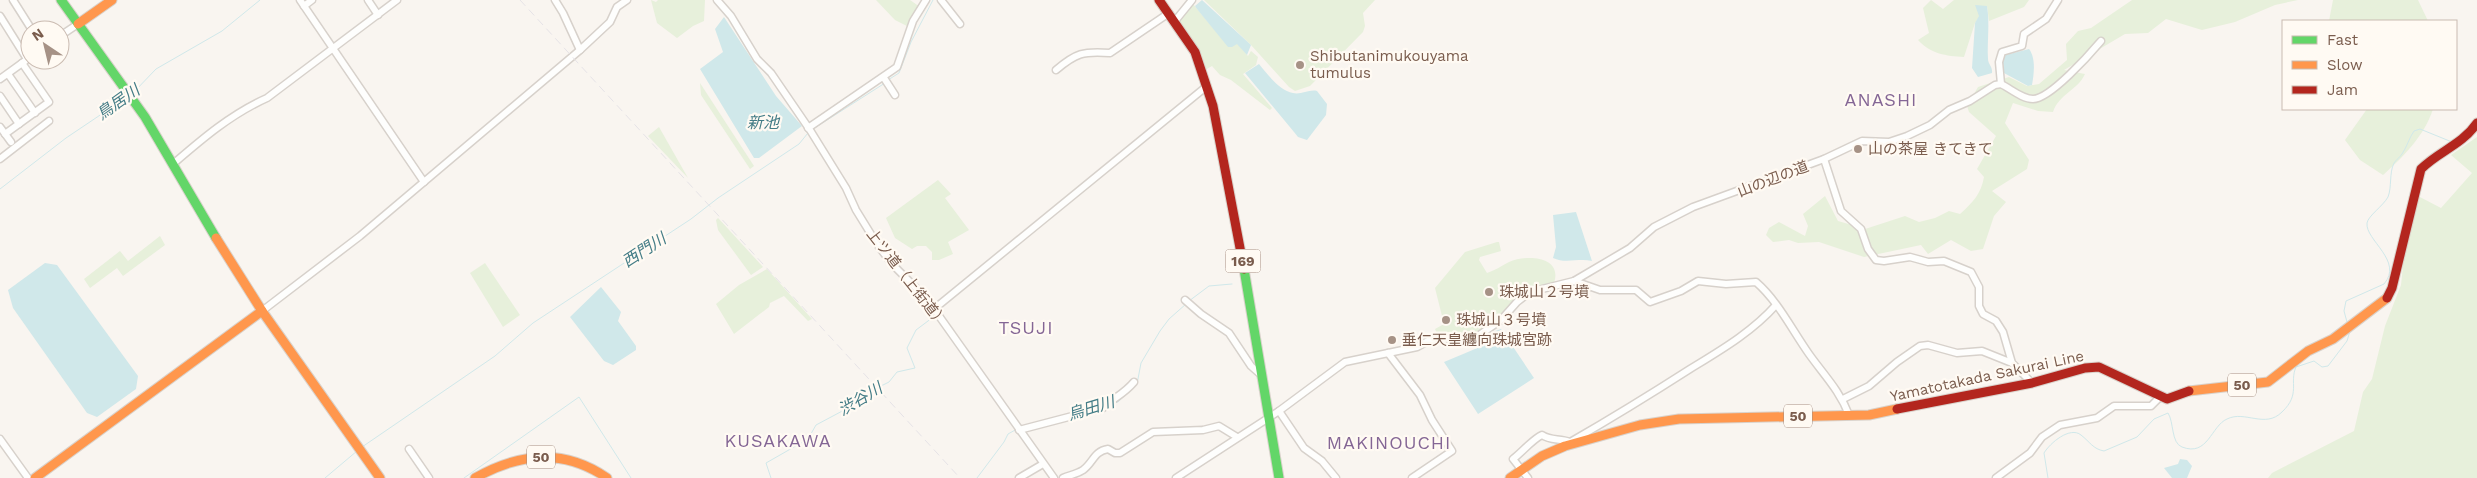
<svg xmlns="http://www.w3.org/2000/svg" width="2477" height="478" viewBox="0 0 2477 478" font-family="'Work Sans','Noto Sans JP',sans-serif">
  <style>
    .green { fill: #e7f0db }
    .water { fill: #d0e8ea }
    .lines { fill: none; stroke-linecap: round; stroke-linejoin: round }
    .stream { stroke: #d0e8ea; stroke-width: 1 }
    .street-casing { stroke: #d7d1cb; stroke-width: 9 }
    .fast-casing { stroke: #d9d2cb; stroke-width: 11 }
    .slow-casing { stroke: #d9d2cb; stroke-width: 11 }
    .jam-casing { stroke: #d9d2cb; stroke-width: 11 }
    .street { stroke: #fefefd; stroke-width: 6 }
    .fast { stroke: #63d668; stroke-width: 9 }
    .slow { stroke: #ff974d; stroke-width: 9 }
    .jam { stroke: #b3261e; stroke-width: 9 }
    .rail { stroke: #e6e3e7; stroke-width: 1; stroke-dasharray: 8 5; stroke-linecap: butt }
    .poi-dot { fill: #a69286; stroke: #fffaf3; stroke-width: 2 }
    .labels { text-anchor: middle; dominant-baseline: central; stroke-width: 4.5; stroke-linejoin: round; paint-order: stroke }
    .shield { fill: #fffaf3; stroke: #a28b7f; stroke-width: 1 }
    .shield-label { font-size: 14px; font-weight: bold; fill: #7a5c4d }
    .poi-label { font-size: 15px; fill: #7a5c4d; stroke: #fffaf3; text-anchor: start }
    .street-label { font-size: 15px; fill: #7a5c4d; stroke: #fffaf3 }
    .water-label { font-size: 16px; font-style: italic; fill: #437c86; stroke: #fffaf3 }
    .quarter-label { font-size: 18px; letter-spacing: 1px; fill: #846695; stroke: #fffaf3 }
  </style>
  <rect width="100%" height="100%" fill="#f9f5f0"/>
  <g class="green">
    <polygon points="651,0 656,2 658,0 705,0 704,21 693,26 677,38 657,23"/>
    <polygon points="876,0 910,0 920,7 909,27 895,20"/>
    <polygon points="1204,0 1375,0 1363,13 1365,26 1363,32 1310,86 1295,91 1289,87 1251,45"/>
    <path d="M1931,0L1943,9L1954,0H2029L2024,7L1989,21L1987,6L1975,23L1964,57C1946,56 1931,54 1918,40L1929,33L1923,8Z"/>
    <path d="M2132,0H2298L2275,5L2235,22L2202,30L2166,19L2148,33L2125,34L2064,70L2085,74C2078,90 2059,94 2053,112L2038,111L2013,103L2005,123L2029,160L2027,169L1992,191L2006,202L1994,216L1983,249L1971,251L1951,240L1928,254L1921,245L1864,257L1819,242L1798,243L1789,240L1773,242L1766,235L1769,228L1779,222L1805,236L1808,226L1803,214L1825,196L1838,221L1852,225L1859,231L1905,216L1919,222L1935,218L1949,211L1960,214C1973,202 1981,194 1984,177L1977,169L1996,136L1969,112L1967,106L1978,87L2009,77L2027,86L2039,84L2067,60L2066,44L2078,31L2091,28Z"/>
    <polygon points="2333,0 2418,0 2428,21 2329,21"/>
    <polygon points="1193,4 1228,46 1237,43 1248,56 1251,51 1258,57 1256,65 1243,74 1272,108 1270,110 1231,80 1220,75 1212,66 1205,70 1177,21"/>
    <polygon points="700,83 754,166 750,169 701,95"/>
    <path d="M2367,109H2433C2425,135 2402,158 2383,175L2360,160L2345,140Z"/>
    <polygon points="659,127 688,178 648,136"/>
    <polygon points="2477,137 2477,478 2268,478 2272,473 2354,431 2363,392 2372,379 2385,326 2401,285 2404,256 2418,196 2441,208 2472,173 2451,155"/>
    <polygon points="938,180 951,194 945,198 969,230 948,242 953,254 939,260 932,260 932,252 926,246 917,246 912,249 895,238 886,218"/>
    <polygon points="718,218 719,219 763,267 751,275 718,230 716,220"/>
    <polygon points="160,236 165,245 123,276 117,268 90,288 84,279 120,251 128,261"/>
    <path d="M1497,242H1499L1501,251L1480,257L1479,260L1487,273C1496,270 1501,266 1509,262C1527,254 1563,256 1554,283C1544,285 1532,287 1524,292C1507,304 1497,325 1477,333C1465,337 1451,336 1438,336L1435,329L1444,324L1435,288L1465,252Z"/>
    <polygon points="485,263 520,315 503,327 470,273"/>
    <polygon points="767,269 812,319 808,321 784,296 770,303 769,307 734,334 716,304 739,285"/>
  </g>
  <g class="water">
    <polygon points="1202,0 1251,45 1247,55 1237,44 1232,47 1228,47 1197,9 1195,6"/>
    <path d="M1975,5L1987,6C1990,24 1987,41 1988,59C1988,64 1993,67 1992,73L1978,77L1972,68L1975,23L1979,16Z"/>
    <polygon points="724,17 776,96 802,126 759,158 754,158 700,69 723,52 715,29"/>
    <path d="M2029,49C2036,58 2034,74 2032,85L2028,86L2004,73L2002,56Z"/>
    <path d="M1259,64C1267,74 1280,91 1293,93C1301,95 1309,89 1317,91L1327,104L1326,115L1307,140L1298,137L1294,132L1245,73Z"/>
    <path d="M1576,212L1592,261C1579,258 1565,264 1553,258L1556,247L1553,215Z"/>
    <polygon points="45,263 57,265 138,376 136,389 97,417 87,413 13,308 8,290"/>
    <polygon points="601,287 621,312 618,321 636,346 636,350 613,365 604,361 570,317"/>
    <polygon points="1501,329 1534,378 1478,414 1444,362 1487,344 1490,333"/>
    <polygon points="2180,459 2187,460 2192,466 2187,478 2172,478 2164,468 2178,464"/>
  </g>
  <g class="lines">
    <g class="stream">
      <polyline points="888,80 899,73 911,42 933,0"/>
      <polyline points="133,93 156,69 222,31 260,0"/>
      <polyline points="813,129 885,83"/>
      <polyline points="0,189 66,138 127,97"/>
      <polyline points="1189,301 1209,286 1232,284"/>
      <path d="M2347,322L2344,311L2346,301L2384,284C2404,261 2365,240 2367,223C2368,216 2383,206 2388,197C2392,187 2389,173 2394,163C2396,160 2400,157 2402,154C2407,147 2409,138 2414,131L2420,129L2452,142"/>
      <polyline points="1114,403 1118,402 1137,384 1141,363 1160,331 1169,319 1186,304"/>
      <polyline points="1080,411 1089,409"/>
      <polyline points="362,447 495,356 533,323 691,219 718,198 799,144 808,133"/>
      <polyline points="325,478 357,451"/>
      <polyline points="464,478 579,397 631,478"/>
      <polyline points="771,478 766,463 808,439 816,425 863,400 875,389 889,382 897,372 915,368 907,348 916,330 936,315"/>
      <polyline points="977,478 1004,442 1008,434 1017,429"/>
      <path d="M2048,478L2044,453C2050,443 2070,426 2081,435C2090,442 2093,449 2104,451L2137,437L2154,419L2168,413C2174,422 2171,443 2182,447C2208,457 2211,426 2227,419C2245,410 2265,429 2282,412C2301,394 2289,383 2296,367L2314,361L2322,367L2328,366L2347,341L2350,331"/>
    </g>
    <g class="street-casing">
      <g id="street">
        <polyline points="13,0 32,30"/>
        <polyline points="300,0 424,182"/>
        <polyline points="368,0 378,15"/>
        <polyline points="555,0 563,13 580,50"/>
        <polyline points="717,0 731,16 757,59 771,73 810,130 846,188 856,210 877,244 892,264 927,299 1054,478"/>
        <polyline points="941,0 960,24"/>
        <polyline points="304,6 312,0"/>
        <polyline points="0,16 27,59"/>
        <polyline points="1175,21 1192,0"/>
        <polyline points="60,36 78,24"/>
        <path d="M1056,70C1076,53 1083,51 1110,53L1169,13"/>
        <polyline points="8,74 35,113"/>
        <polyline points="884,78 895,95"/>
        <polyline points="0,79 25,61"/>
        <polyline points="2001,84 1999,62 2002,52 2022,46 2024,34 2046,19 2058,0"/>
        <polyline points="0,96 19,124"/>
        <polyline points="0,127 11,142"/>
        <polyline points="808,128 897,67 913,21 926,0"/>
        <polyline points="5,134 49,102 22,63"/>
        <polyline points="0,159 49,121"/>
        <polyline points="1824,159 1841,211 1861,229 1868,249 1876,260 1884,261 1910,257 1928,262 1944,261 1971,272 1979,287 1979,306 1983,314 1996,321 2003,332 2012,363 2032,383"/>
        <path d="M173,164C202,139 231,114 267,98L397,0"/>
        <path d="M1574,281L1600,290H1636L1650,302L1681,291L1698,281L1726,284L1756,282C1778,301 1792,330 1809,354C1824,375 1840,391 1849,415"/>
        <polyline points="1185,300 1201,314 1229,333 1251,366 1260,374"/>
        <polyline points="934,309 1207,86"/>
        <polyline points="262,311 360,236 580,50 610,22 617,7 627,0"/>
        <polyline points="1388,353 1420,395 1432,420 1452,451 1412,478"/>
        <polyline points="1843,399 1869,386 1897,362 1920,346 1928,345 1957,353 1982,351 2012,363"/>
        <polyline points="1279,411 1304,448 1322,461 1336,478"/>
        <path d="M1019,430L1103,408C1114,397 1123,395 1134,382"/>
        <polyline points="0,439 28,478"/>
        <path d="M1572,441C1612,418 1651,394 1690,369C1721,350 1752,332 1776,305"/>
        <polyline points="409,449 429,478"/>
        <polyline points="1019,478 1043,464"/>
        <path d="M1063,478C1070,475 1077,474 1083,470C1093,463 1094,451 1108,449L1115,453H1120L1153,432L1203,430L1219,426L1237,437"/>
        <path d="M1176,478L1279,411L1345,362L1417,347L1430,340L1478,336L1501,320L1517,302L1530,292L1574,281L1630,248L1654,227L1693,207L1824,159L1862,141L1889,142L1907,136L1930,125L1949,110L1970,101L1995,85L2001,84C2011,89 2022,99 2033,99C2050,99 2090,54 2101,41"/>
        <path d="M1528,478L1513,459C1521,453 1534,438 1542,435C1551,441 1559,438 1570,442"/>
        <polyline points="1996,478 2030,453 2042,437 2060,425 2097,418 2114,406 2151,406 2160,397"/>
      </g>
    </g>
    <g class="fast-casing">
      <g id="fast">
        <polyline points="61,0 145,117 216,238"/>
        <polyline points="1244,269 1279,478"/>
      </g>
    </g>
    <g class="slow-casing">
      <g id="slow">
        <polyline points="78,24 112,0"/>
        <polyline points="216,238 262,311 380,478"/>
        <polyline points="2189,391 2268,382 2308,351 2333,339 2387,298"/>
        <polyline points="35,478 262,311"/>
        <path d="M475,478C519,453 564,448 607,478"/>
        <polyline points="1510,478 1542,456 1565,446 1640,425 1679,419 1869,415 1897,409"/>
      </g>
    </g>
    <g class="jam-casing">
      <g id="jam">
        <polyline points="1159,0 1195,52 1213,106 1244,269"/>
        <path d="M2387,298L2392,288L2421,169C2439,151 2462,145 2477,123"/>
        <polyline points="1897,409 2032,383 2085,368 2099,367 2167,399 2189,391"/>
      </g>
    </g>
    <use href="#street" class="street"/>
    <use href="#fast" class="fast"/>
    <use href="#slow" class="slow"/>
    <use href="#jam" class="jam"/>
    <polyline class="rail" points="520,0 960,478"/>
  </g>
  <g class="poi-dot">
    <circle cx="1300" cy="65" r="5"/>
    <circle cx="1858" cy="149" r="5"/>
    <circle cx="1489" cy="292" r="5"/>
    <circle cx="1446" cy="320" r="5"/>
    <circle cx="1392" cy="340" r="5"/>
  </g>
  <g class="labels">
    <g class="shield">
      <rect x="1225.5" y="249.5" width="35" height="23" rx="4"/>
      <rect x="2228" y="373.5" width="28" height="23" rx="4"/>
      <rect x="1784" y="404.5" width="28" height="23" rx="4"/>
      <rect x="527" y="445.5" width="28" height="23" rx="4"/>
    </g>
    <g class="shield-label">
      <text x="1243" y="261">169</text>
      <text x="2242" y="385">50</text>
      <text x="1798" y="416">50</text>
      <text x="541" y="457">50</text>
    </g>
    <g class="poi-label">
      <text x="1310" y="56">Shibutanimukouyama<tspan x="1310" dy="17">tumulus</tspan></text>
      <text x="1868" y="149">山の茶屋 きてきて</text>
      <text x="1499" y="292">珠城山２号墳</text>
      <text x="1456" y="320">珠城山３号墳</text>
      <text x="1402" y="340">垂仁天皇纏向珠城宮跡</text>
    </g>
    <g class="street-label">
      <text transform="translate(1773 179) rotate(-21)">山の辺の道</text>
      <text transform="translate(907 278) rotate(52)">上ツ道（上街道）</text>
      <text transform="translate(1987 376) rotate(-12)">Yamatotakada Sakurai Line</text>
    </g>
    <g class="water-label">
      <text transform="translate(118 102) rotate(-35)">鳥居川</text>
      <text x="763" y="122">新池</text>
      <text transform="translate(644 250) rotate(-33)">西門川</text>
      <text transform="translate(860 399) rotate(-31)">渋谷川</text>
      <text transform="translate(1091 408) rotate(-17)">烏田川</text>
    </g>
    <g class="quarter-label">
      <text x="1881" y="99">ANASHI</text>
      <text x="1026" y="327">TSUJI</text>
      <text x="778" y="440">KUSAKAWA</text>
      <text x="1389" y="442">MAKINOUCHI</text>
    </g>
  </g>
  <rect x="2282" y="20" width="175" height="90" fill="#fffaf3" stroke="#cabbb1"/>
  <rect x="2292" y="36" width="25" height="8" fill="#63d668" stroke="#cabbb1"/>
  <text x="2327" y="45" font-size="15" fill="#7a5c4d">Fast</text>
  <rect x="2292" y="61" width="25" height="8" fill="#ff974d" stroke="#cabbb1"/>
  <text x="2327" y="70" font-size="15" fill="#7a5c4d">Slow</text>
  <rect x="2292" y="86" width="25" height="8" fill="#b3261e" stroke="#cabbb1"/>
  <text x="2327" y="95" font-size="15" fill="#7a5c4d">Jam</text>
  <g transform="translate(45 45) rotate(325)"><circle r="24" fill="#fffaf3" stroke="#cabbb1"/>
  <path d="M0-4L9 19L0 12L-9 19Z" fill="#a69286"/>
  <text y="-8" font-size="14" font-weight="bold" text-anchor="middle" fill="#7a5c4d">N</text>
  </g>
</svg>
